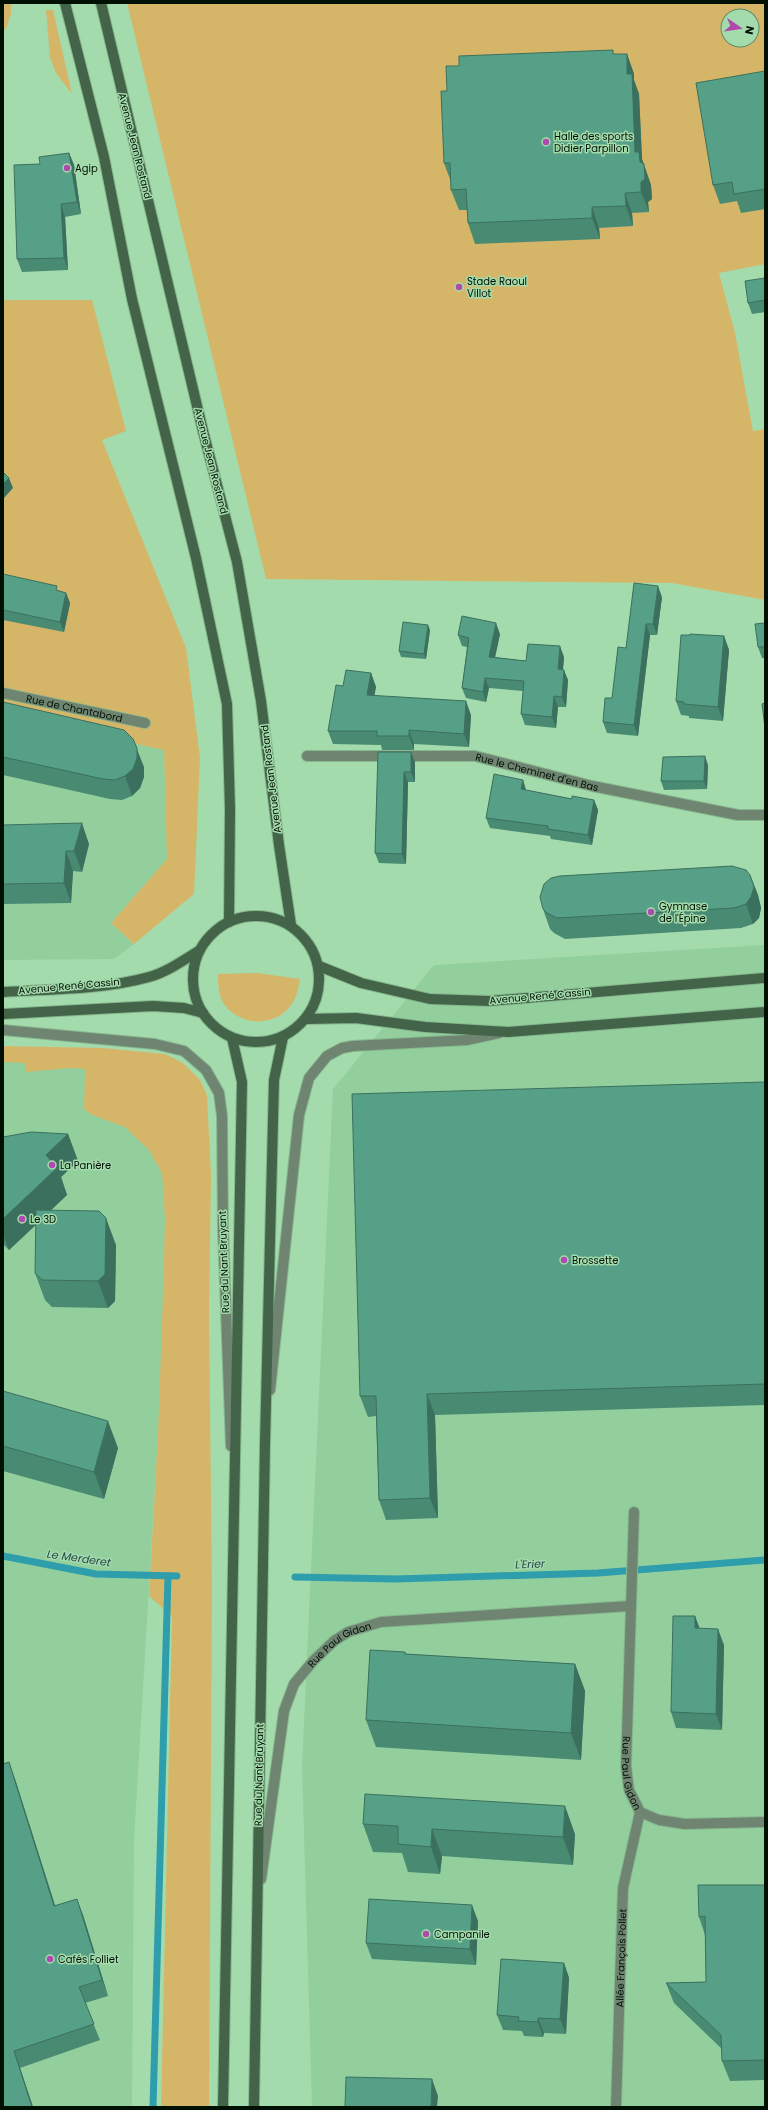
<svg xmlns="http://www.w3.org/2000/svg" width="768" height="2110" viewBox="0 0 768 2110" font-family="Poppins,sans-serif">
  <style>
    .built { fill: #93cf9d }
    .green { fill: #d5b668; fill-rule: evenodd }
    .lines { fill: none; stroke-linecap: round; stroke-linejoin: round }
    .stream { stroke: #2e9dac; stroke-width: 7 }
    .street-casing { stroke: #86b78e; stroke-width: 12 }
    .secondary-casing { stroke: #86b78e; stroke-width: 12 }
    .street { stroke: #6f8572; stroke-width: 10 }
    .secondary { stroke: #436448; stroke-width: 10 }
    .wall { fill: #498a73 }
    .shaded-wall { fill: #3c705e }
    .building { fill: #55a086; stroke: #3c705e }
    .poi-dot { fill: #b049ad; stroke: #a4dbac; stroke-width: 1.5 }
    .labels { text-anchor: middle; dominant-baseline: central; stroke-width: 3; stroke-linejoin: round; paint-order: stroke }
    .poi-label { font-size: 10px; fill: #001103; stroke: #a4dbac; text-anchor: start }
    .street-label { font-size: 10px; fill: #001103; stroke: #a4dbac }
    .water-label { font-size: 11px; font-style: italic; fill: #28484d; stroke: #a4dbac }
  </style>
  <rect width="100%" height="100%" fill="#a4dbac"/>
  <g class="built">
    <polygon points="3,715 164,750 167,859 111,923 134,944 114,959 3,960"/>
    <polygon points="765,945 765,2107 312,2107 302,1765 333,1089 434,965"/>
    <polygon points="3,1046 115,1065 149,1132 168,1189 158,1434 134,1841 132,2107 3,2107"/>
  </g>
  <g class="green">
    <polygon points="3,3 11,3 11,14 6,29 3,31"/>
    <path d="M127,3H765V264L719,273L735,333L753,431L765,429V600L672,583L266,579ZM728,16H752V40H728Z"/>
    <polygon points="46,10 53,10 72,94 56,73 50,58"/>
    <polygon points="3,300 92,300 126,431 102,440 186,648 200,758 194,894 134,944 111,923 167,859 164,750 3,715"/>
    <path d="M257,973L300,979C298,989 297,997 291,1005C275,1028 239,1026 224,1004C218,995 218,984 218,974Z"/>
    <polygon points="3,1046 103,1048 165,1054 183,1063 200,1080 207,1095 211,1176 209,1314 212,1590 209,2107 161,2107 172,1616 149,1596 158,1434 162,1323 165,1219 162,1173 149,1150 125,1127 92,1115 84,1109 85,1069 69,1068 26,1072 25,1063 3,1062"/>
  </g>
  <g class="lines">
    <g class="stream">
      <polyline points="3,1556 96,1574 177,1576"/>
      <polyline points="295,1577 396,1579 598,1573 765,1560"/>
      <polyline points="153,2107 168,1576"/>
    </g>
    <g class="street-casing">
      <g id="street">
        <path id="s1" d="M3,693L145,723"/>
        <path id="s2" d="M307,756H475L592,786L738,815H765"/>
        <polyline points="3,1030 155,1044 184,1051 206,1070 219,1093 222,1116 223,1229 231,1446"/>
        <polyline points="270,1390 299,1115 309,1078 327,1056 342,1048 353,1046 467,1040 499,1033"/>
        <path id="s3" d="M634,1512L626,1766L629,1790L640,1812L659,1820L685,1824L765,1822"/>
        <path id="s4" d="M261,1879L284,1711L294,1684L314,1660L334,1641L348,1632L381,1622L630,1606"/>
        <path id="s5" d="M616,2107L623,1888L640,1812"/>
      </g>
    </g>
    <g class="secondary-casing">
      <g id="secondary">
        <polyline points="65,3 104,157 132,299 196,558 227,704 230,809 229,922"/>
        <polyline points="101,3 203,431 237,562 261,701 279,845 291,925"/>
        <circle cx="256" cy="979" r="63"/>
        <polyline points="319,966 361,983 430,999 489,1001 765,978"/>
        <path d="M3,992C51,989 102,990 149,977C167,972 184,960 200,950"/>
        <polyline points="3,1014 153,1006 184,1008 203,1013"/>
        <polyline points="306,1019 356,1018 425,1027 508,1032 765,1012"/>
        <polyline points="223,2107 242,1082 232,1038"/>
        <polyline points="254,2107 265,1443 274,1080 283,1037"/>
      </g>
    </g>
    <use href="#street" class="street"/>
    <use href="#secondary" class="secondary"/>
  </g>
  <g class="wall">
    <polygon points="614,54 627,54 634,74 634,80 639,94 642,159 651,185 652,199 648,202 649,212 632,213 633,226 599,228 600,239 475,244 468,223 467,210 459,210 451,190 451,182 444,163 447,91 459,66"/>
    <polygon points="765,71 765,209 741,213 737,201 720,204 713,185"/>
    <polygon points="69,153 74,165 81,214 65,217 68,270 22,272 17,259 40,164"/>
    <polygon points="765,278 765,312 752,314 748,303"/>
    <polygon points="3,574 66,593 70,603 64,632 3,620"/>
    <polygon points="662,597 657,635 650,635 638,736 607,733 603,722 612,698 626,648"/>
    <polygon points="765,623 765,658 762,658 758,647"/>
    <polygon points="430,630 426,659 401,657 399,651"/>
    <polygon points="500,634 495,657 526,661 564,657 563,670 568,680 566,707 558,707 556,728 525,725 521,714 523,691 489,688 486,702 466,698 462,688 467,647 462,646 458,635"/>
    <polygon points="690,635 724,636 729,650 723,721 689,718 689,716 681,715 676,701"/>
    <polygon points="371,673 376,687 374,695 471,715 469,747 414,744 414,750 382,750 381,745 333,744 328,731 343,686"/>
    <polygon points="3,702 144,767 144,777 140,788 132,796 122,800 110,799 3,775"/>
    <polygon points="378,752 415,762 415,782 408,782 406,864 379,863 375,853"/>
    <polygon points="708,765 707,789 664,790 661,781"/>
    <polygon points="523,780 526,790 572,799 594,800 598,810 592,845 551,839 550,836 490,828 486,818"/>
    <polygon points="3,825 89,844 82,872 73,871 71,903 3,904"/>
    <polygon points="750,875 758,895 761,908 759,918 753,924 741,928 565,939 554,933 550,929 543,909"/>
    <polygon points="765,1082 765,1405 435,1415 438,1518 386,1520 379,1500 376,1416 368,1417 360,1396"/>
    <polygon points="68,1134 78,1161 61,1177 67,1195 51,1210 116,1245 115,1301 108,1308 52,1307 45,1300 35,1273 36,1225 9,1250 3,1244 3,1137"/>
    <polygon points="3,1391 118,1448 104,1499 3,1471"/>
    <polygon points="695,1616 699,1628 724,1645 722,1730 676,1728 671,1712"/>
    <polygon points="405,1652 406,1654 575,1664 585,1691 581,1760 376,1747 366,1720"/>
    <polygon points="15,1779 55,1905 83,1915 108,1996 85,2003 100,2040 20,2068 33,2107 3,2107"/>
    <polygon points="363,1824 575,1834 573,1865 442,1856 440,1874 408,1872 402,1853 373,1852"/>
    <polygon points="765,1885 765,2080 730,2081 722,2061 722,2049 674,2003 666,1983 706,1982 705,1935 699,1917"/>
    <polygon points="478,1921 476,1965 372,1959 366,1943"/>
    <polygon points="564,1963 569,1978 566,2034 544,2033 543,2037 524,2036 522,2031 503,2030 497,2015"/>
  </g>
  <g class="shaded-wall">
    <polygon points="627,54 634,74 634,80 639,94 642,159 651,185 652,199 648,202 649,212 641,192 635,152 627,74"/>
    <polygon points="69,153 74,165 81,214 77,202"/>
    <polygon points="625,193 632,213 633,226 626,206"/>
    <polygon points="61,204 65,217 68,270 64,258"/>
    <polygon points="592,207 599,228 600,239 592,218"/>
    <polygon points="9,478 13,488 3,499 3,484"/>
    <polygon points="658,586 662,597 657,635 653,624"/>
    <polygon points="66,593 70,603 64,632 60,622"/>
    <polygon points="496,623 500,634 493,667 489,657"/>
    <polygon points="646,624 650,635 638,736 634,725"/>
    <polygon points="428,625 430,630 426,659 424,654"/>
    <polygon points="724,636 729,650 723,721 718,707"/>
    <polygon points="560,646 564,657 562,680 558,669"/>
    <polygon points="564,670 568,680 566,707 562,697"/>
    <polygon points="371,673 376,687 372,709 367,695"/>
    <polygon points="485,678 489,688 486,702 483,692"/>
    <polygon points="554,696 558,707 556,728 552,717"/>
    <polygon points="466,701 471,715 469,747 464,734"/>
    <polygon points="409,730 414,744 414,750 409,736"/>
    <polygon points="133,739 144,767 144,777 140,788 132,796 125,776"/>
    <polygon points="411,752 415,762 415,782 411,772"/>
    <polygon points="705,756 708,765 707,789 704,781"/>
    <polygon points="404,772 408,782 406,864 402,854"/>
    <polygon points="523,780 526,790 521,789"/>
    <polygon points="594,800 598,810 592,845 588,835"/>
    <polygon points="82,823 89,844 82,872 74,851"/>
    <polygon points="66,851 73,871 71,903 64,883"/>
    <polygon points="750,875 758,895 761,908 759,918 753,924 746,904"/>
    <polygon points="68,1134 78,1161 61,1177 67,1195 9,1250 3,1234 3,1219 46,1155"/>
    <polygon points="106,1218 116,1245 115,1301 108,1308 98,1281"/>
    <polygon points="427,1394 435,1415 438,1518 430,1498"/>
    <polygon points="108,1421 118,1448 104,1499 94,1472"/>
    <polygon points="695,1616 701,1632 695,1628"/>
    <polygon points="718,1629 724,1645 722,1730 716,1714"/>
    <polygon points="575,1664 585,1691 581,1760 571,1733"/>
    <polygon points="9,1762 15,1779 60,1922 54,1906"/>
    <polygon points="565,1806 575,1834 573,1865 563,1837"/>
    <polygon points="432,1829 442,1856 440,1874 431,1847"/>
    <polygon points="77,1899 83,1915 108,1996 102,1980"/>
    <polygon points="472,1905 478,1921 476,1965 470,1949"/>
    <polygon points="564,1963 569,1978 566,2034 560,2019"/>
    <polygon points="538,2018 544,2033 543,2037 538,2022"/>
    <polygon points="14,2051 20,2068 33,2107 32,2107"/>
    <polygon points="432,2079 438,2096 437,2107 431,2107"/>
  </g>
  <g class="building">
    <polygon points="613,50 613,54 627,54 627,74 632,74 635,152 639,152 640,162 644,164 645,179 641,182 641,192 625,193 626,206 592,207 592,218 468,223 466,189 451,190 450,163 444,163 441,91 447,91 446,66 459,66 459,56"/>
    <polygon points="765,71 765,189 734,194 732,182 713,185 696,83"/>
    <polygon points="69,153 77,202 61,204 64,258 17,259 14,165 40,164 39,157"/>
    <polygon points="765,278 765,300 748,303 745,281"/>
    <polygon points="3,472 9,478 3,484"/>
    <polygon points="3,574 57,586 56,590 66,593 60,622 3,610"/>
    <polygon points="634,583 658,586 653,624 646,624 634,725 603,722 605,698 612,698 618,647 626,648"/>
    <polygon points="462,616 496,623 489,657 526,661 528,644 560,646 558,669 564,670 562,697 554,696 552,717 521,714 524,681 485,678 483,692 462,688 469,638 458,635"/>
    <polygon points="403,622 428,625 424,654 399,651"/>
    <polygon points="765,623 765,647 758,647 755,624"/>
    <polygon points="690,634 724,636 718,707 684,704 684,702 676,701 681,635 690,635"/>
    <polygon points="346,670 371,673 367,695 466,701 464,734 409,730 409,736 377,736 377,731 328,731 336,685 343,686"/>
    <polygon points="3,702 124,730 133,739 137,748 137,758 133,769 125,776 115,780 103,779 3,757"/>
    <polygon points="765,703 765,728 762,704"/>
    <polygon points="378,752 411,752 411,772 404,772 402,854 375,853"/>
    <polygon points="705,756 704,781 661,781 663,757"/>
    <polygon points="494,774 523,780 521,789 572,799 572,796 594,800 588,835 548,829 548,826 486,818"/>
    <polygon points="82,823 74,851 66,851 64,883 3,884 3,825"/>
    <polygon points="732,866 746,870 750,875 754,887 751,897 746,904 734,908 557,918 547,913 543,909 540,897 544,884 551,878 560,876"/>
    <polygon points="765,1082 765,1384 427,1394 430,1498 379,1500 376,1396 360,1396 352,1094"/>
    <polygon points="31,1132 68,1134 46,1155 57,1168 3,1219 3,1137"/>
    <polygon points="36,1210 99,1211 106,1218 105,1274 98,1281 42,1280 35,1273"/>
    <polygon points="3,1391 108,1421 94,1472 3,1446"/>
    <polygon points="673,1616 695,1616 695,1628 718,1629 716,1714 671,1712"/>
    <polygon points="370,1650 405,1652 405,1654 575,1664 571,1733 366,1720"/>
    <polygon points="9,1762 54,1906 77,1899 102,1980 79,1987 94,2024 14,2051 32,2107 3,2107 3,1764"/>
    <polygon points="365,1794 565,1806 563,1837 432,1829 431,1847 398,1844 398,1826 363,1824"/>
    <polygon points="698,1885 765,1885 765,2060 722,2061 721,2035 666,1983 706,1982 705,1916 699,1917"/>
    <polygon points="369,1899 472,1905 470,1949 366,1943"/>
    <polygon points="501,1959 564,1963 560,2019 538,2018 538,2022 518,2021 519,2017 497,2015"/>
    <polygon points="346,2077 432,2079 431,2107 345,2107"/>
  </g>
  <g class="poi-dot">
    <circle cx="546" cy="142" r="4"/>
    <circle cx="67" cy="168" r="4"/>
    <circle cx="459" cy="287" r="4"/>
    <circle cx="651" cy="912" r="4"/>
    <circle cx="52" cy="1165" r="4"/>
    <circle cx="22" cy="1219" r="4"/>
    <circle cx="564" cy="1260" r="4"/>
    <circle cx="426" cy="1934" r="4"/>
    <circle cx="50" cy="1959" r="4"/>
  </g>
  <g class="labels">
    <g class="poi-label">
      <text x="554" y="136">Halle des sports<tspan x="554" dy="12">Didier Parpillon</tspan></text>
      <text x="75" y="168">Agip</text>
      <text x="467" y="281">Stade Raoul<tspan x="467" dy="12">Villot</tspan></text>
      <text x="659" y="906">Gymnase<tspan x="659" dy="12">de l'Épine</tspan></text>
      <text x="60" y="1165">La Panière</text>
      <text x="30" y="1219">Le 3D</text>
      <text x="572" y="1260">Brossette</text>
      <text x="434" y="1934">Campanile</text>
      <text x="58" y="1959">Cafés Folliet</text>
    </g>
    <g class="street-label">
      <text transform="translate(135 146) rotate(76)">Avenue Jean Rostand</text>
      <text transform="translate(211 461) rotate(76)">Avenue Jean Rostand</text>
      <text stroke="none"><textPath href="#s1" startOffset="73">Rue de Chantabord</textPath></text>
      <text stroke="none"><textPath href="#s2" startOffset="232">Rue le Cheminet d'en Bas</textPath></text>
      <text transform="translate(271 779) rotate(-97)">Avenue Jean Rostand</text>
      <text transform="translate(69 986) rotate(-5)">Avenue René Cassin</text>
      <text transform="translate(540 996) rotate(-5)">Avenue René Cassin</text>
      <text transform="translate(224 1262) rotate(-92)">Rue du Nant Bruyant</text>
      <text stroke="none"><textPath href="#s4" startOffset="260">Rue Paul Gidon</textPath></text>
      <text stroke="none"><textPath href="#s3" startOffset="262">Rue Paul Gidon</textPath></text>
      <text transform="translate(259 1775) rotate(-89)">Rue du Nant Bruyant</text>
      <text stroke="none"><textPath href="#s5" startOffset="149">Allée François Pollet</textPath></text>
    </g>
    <g class="water-label">
      <text transform="translate(79 1558) rotate(8)">Le Merderet</text>
      <text transform="translate(530 1564) rotate(-2)">L'Erier</text>
    </g>
  </g>
  <rect width="768" height="2110" fill="none" stroke="#001103" stroke-width="8"/>
  <g transform="translate(740 28) rotate(103)"><circle r="19" fill="#a4dbac" stroke="#628a68"/>
  <path d="M0-3L7 15L0 10L-7 15Z" fill="#b049ad"/>
  <text y="-6" font-size="11" font-weight="bold" text-anchor="middle" fill="#001103">N</text>
  </g>
</svg>
